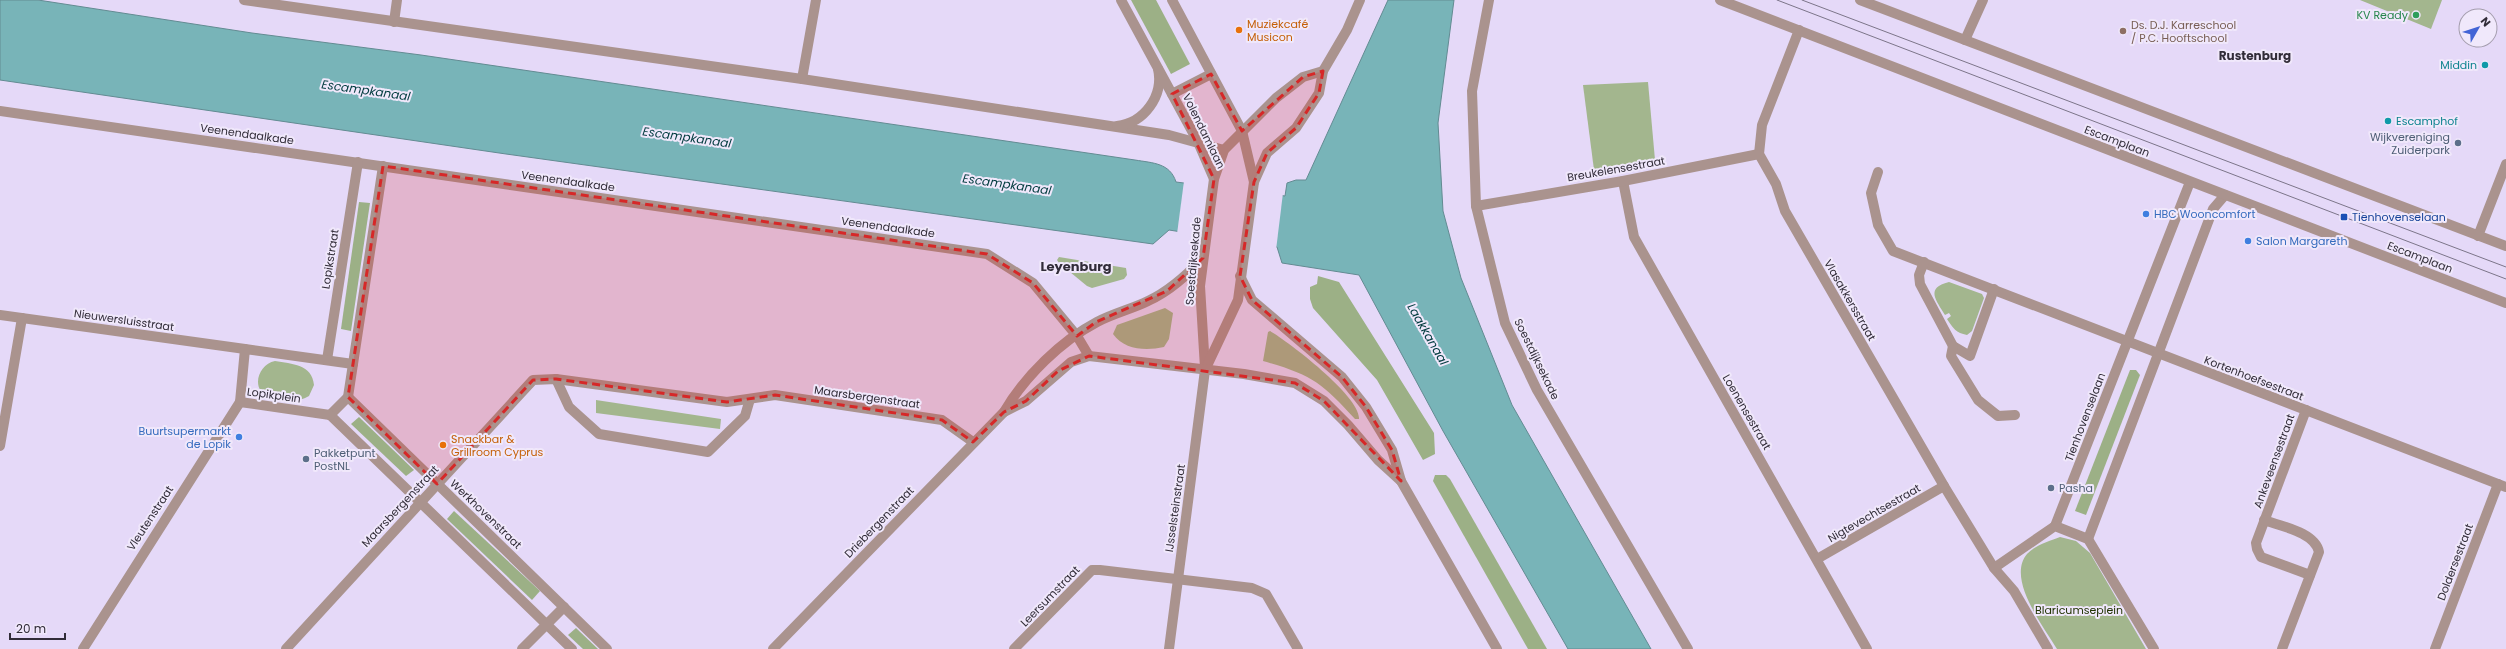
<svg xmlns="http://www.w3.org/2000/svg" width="2506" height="649" viewBox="0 0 2506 649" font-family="Poppins,sans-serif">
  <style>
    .green { fill: #a3b68e }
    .forest { fill: #9cb086 }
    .water { fill: #78b4b8; stroke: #638b92 }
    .pier { fill: #e5d9f8 }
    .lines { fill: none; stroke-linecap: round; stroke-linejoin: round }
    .minor { stroke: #aa938e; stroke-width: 10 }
    .tertiary { stroke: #aa938e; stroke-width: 10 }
    .tram { stroke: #7c7589; stroke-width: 1 }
    .marked { fill: #d62828; fill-opacity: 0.2; stroke: #d62828; stroke-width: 3; stroke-dasharray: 8 5; stroke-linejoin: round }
    .leisure-dot { fill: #2e9e5b; stroke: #f0e8fb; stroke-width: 1.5 }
    .food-dot { fill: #e8710a; stroke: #f0e8fb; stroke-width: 1.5 }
    .education-dot { fill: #8d6e63; stroke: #f0e8fb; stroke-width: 1.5 }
    .culture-dot { fill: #0f9aa8; stroke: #f0e8fb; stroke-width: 1.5 }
    .service-dot { fill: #5c6f8a; stroke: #f0e8fb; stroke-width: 1.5 }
    .shop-dot { fill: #3f7fe0; stroke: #f0e8fb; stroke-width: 1.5 }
    .transit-dot { fill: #1a4fb4; stroke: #f0e8fb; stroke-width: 1.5 }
    .labels { text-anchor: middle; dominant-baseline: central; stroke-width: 4; stroke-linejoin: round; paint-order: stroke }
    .leisure-label { font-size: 11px; fill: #27864d; stroke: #f0e8fb; text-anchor: end }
    .food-label { font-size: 11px; fill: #c56008; stroke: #f0e8fb; text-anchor: start }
    .education-label { font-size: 11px; fill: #785e54; stroke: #f0e8fb; text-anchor: start }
    .culture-label { font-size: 11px; fill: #0d838f; stroke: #f0e8fb; text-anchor: end }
    .street-label { font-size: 11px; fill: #312c38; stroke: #f0e8fb }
    .service-label { font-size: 11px; fill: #4e5e75; stroke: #f0e8fb; text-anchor: start }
    .shop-label { font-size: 11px; fill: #366cbe; stroke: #f0e8fb; text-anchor: start }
    .transit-label { font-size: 11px; fill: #164399; stroke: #f0e8fb; text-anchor: start }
    .park-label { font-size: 11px; fill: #223404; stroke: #f0e8fb }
    .neighbourhood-label { font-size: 12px; font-weight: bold; fill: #312c38; stroke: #f0e8fb }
    .water-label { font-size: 12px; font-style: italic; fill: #003b3e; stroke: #f0e8fb }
    .quarter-label { font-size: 13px; font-weight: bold; fill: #312c38; stroke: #f0e8fb }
  </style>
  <rect width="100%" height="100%" fill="#e5d9f8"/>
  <g class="green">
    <polygon points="2360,0 2442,0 2431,29"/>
    <polygon points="1648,82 1655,160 1594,170 1583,85"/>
    <polygon points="1059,257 1126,268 1127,275 1124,279 1092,288 1087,286 1059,263 1057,260"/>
    <path d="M1949,282L1982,294L1984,298L1972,331L1967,335C1956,333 1953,328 1947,319L1951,316L1949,313L1945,315C1936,300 1925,288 1949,282Z"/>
    <path d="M1165,308L1173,313L1169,339L1164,347C1146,351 1124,350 1113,334L1117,325Z"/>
    <path d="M1270,331C1289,342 1361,397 1359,419H1355C1321,382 1312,375 1263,361L1268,332Z"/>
    <path d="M275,361C292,364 312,364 314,385L309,396C300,401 295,401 285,399C280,399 274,399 269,397C250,390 258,364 275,361Z"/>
    <polygon points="596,400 721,419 720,429 596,413"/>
    <path d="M2060,537L2076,541L2090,553L2146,649H2057C2044,627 2006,579 2027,554C2035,545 2050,541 2060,537Z"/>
  </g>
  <g class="forest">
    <polygon points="1131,0 1156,0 1190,64 1171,74"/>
    <polygon points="359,202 370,203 351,331 341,329"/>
    <polygon points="1318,276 1339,282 1434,433 1435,454 1423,460 1377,380 1313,308 1310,299 1310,287 1317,284"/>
    <polygon points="2130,370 2136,370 2140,375 2086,515 2075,511"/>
    <polygon points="359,417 414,470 406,476 351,424"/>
    <polygon points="1435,475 1446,475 1450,479 1547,649 1528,649 1433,481"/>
    <polygon points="454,511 540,591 532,600 447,519"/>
    <polygon points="576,628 598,649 583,649 568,635"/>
  </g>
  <path class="water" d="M0,0H38L252,33L421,55L1135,160C1153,163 1170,163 1176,182L1285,196L1287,183L1296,180H1306L1388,0H1454L1438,123L1443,211L1461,278L1512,405L1651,649H1568L1443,431L1359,275L1282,263L1277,247L1169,230L1153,244L506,154L0,80Z"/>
  <polygon class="pier" points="1184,181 1283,193 1276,250 1177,234"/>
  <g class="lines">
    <g class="minor">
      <polyline points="244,0 802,79 1169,135 1224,150"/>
      <polyline points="1489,0 1472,91 1476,206 1505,323 1537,390 1688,649"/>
      <polyline points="394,22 397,0"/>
      <polyline points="1799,30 1762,125 1759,154 1776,184 1785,211 1944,486 1994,568 2014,591 2048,649"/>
      <polyline points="1965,40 1983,0"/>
      <polyline points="802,79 816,0"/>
      <polyline points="1172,94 1211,74"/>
      <polyline points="0,111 987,254 1033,283 1077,336 1089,356"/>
      <path d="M1117,126C1144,123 1164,96 1158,69"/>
      <polyline points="1878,172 1871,193 1878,225 1893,251 2506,487"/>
      <polyline points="1623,181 1634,237 1867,649"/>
      <polyline points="1476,206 1623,181 1759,154"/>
      <polyline points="2478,236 2506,164"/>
      <polyline points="1924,262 1919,275 1920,284 1953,346 1970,356 1994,289"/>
      <polyline points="0,315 245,349"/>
      <polyline points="1953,346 1951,356 1978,400 1998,416 2015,415"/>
      <polyline points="327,360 358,162"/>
      <polyline points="556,379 569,407 599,434 708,452 745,416 750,399"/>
      <polyline points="348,397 607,649"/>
      <polyline points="2306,410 2256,543 2257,549 2261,557 2310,575"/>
      <polyline points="330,415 572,649"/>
      <polyline points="330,415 348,397 383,166"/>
      <polyline points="330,415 240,402 245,349 353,364"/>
      <polyline points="0,446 22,318"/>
      <path d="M2264,520C2280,526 2315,532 2319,552L2282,649"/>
      <polyline points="2055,526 2190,182"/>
      <polyline points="2088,539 2213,209 2225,195"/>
      <polyline points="1817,559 1944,486"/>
      <polyline points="1994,568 2055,526 2088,539 2154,649"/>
      <polyline points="83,649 240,402"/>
      <polyline points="286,649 533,380 556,379 727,402 775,395 942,420 973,442"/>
      <polyline points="522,649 564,607"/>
      <polyline points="1014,649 1092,570 1100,570 1252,588 1266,594 1298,649"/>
      <polyline points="1169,649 1205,370"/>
      <polyline points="2435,649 2498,484"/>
    </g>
    <g class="tertiary">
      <polyline points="1121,0 1198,142 1214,179"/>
      <polyline points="1172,0 1242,131 1254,182"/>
      <polyline points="1720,0 2506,303"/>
      <polyline points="1860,0 2506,246"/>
      <polyline points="1240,276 1252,300 1342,377 1366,407 1392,450 1401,481 1497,649"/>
      <polyline points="1205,368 1200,286 1214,179 1224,150 1276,98 1303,77 1323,71"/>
      <polyline points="1205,370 1238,300 1254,182 1267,153 1296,128 1319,93 1323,71 1347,30 1360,0"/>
      <polyline points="1004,412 1026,401 1071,362 1089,356 1244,374 1295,383 1324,401 1348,425 1378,460 1401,481"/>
      <path d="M773,649L1004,412C1025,376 1061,341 1097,322C1114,313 1132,309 1148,301C1170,291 1187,275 1203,258"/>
    </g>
    <g class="tram">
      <polyline points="1777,0 2506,279"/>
      <polyline points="1802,0 2506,267"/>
    </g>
  </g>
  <path class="marked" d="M1323,71L1319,93L1296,128L1267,153L1254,182L1240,276L1252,300L1342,377L1366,407L1392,450L1401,481L1324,401L1295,383L1089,356L1058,371L1026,401L1004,412L973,442L942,420L775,395L727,402L556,379L533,380L437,484L348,397L383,166L987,254L1033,283L1077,336L1096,322L1167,291L1203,258L1214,179L1172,94L1211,74L1242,131L1303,77Z"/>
  <circle class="leisure-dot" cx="2416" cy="15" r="4"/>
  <g class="food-dot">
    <circle cx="1239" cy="30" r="4"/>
    <circle cx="443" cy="445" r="4"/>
  </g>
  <circle class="education-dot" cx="2123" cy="31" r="4"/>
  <g class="culture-dot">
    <circle cx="2485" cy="65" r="4"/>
    <circle cx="2388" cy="121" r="4"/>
  </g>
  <g class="service-dot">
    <circle cx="2458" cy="143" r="4"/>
    <circle cx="306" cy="459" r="4"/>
    <circle cx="2051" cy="488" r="4"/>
  </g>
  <g class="shop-dot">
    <circle cx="2146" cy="214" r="4"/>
    <circle cx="2248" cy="241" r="4"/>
    <circle cx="239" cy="437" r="4"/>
  </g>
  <rect class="transit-dot" x="2340" y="213" width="8" height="8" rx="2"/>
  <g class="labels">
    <g class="leisure-label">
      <text x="2408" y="15">KV Ready</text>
    </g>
    <g class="food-label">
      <text x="1247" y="24">Muziekcafé<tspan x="1247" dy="13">Musicon</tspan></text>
      <text x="451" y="439">Snackbar &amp;<tspan x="451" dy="13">Grillroom Cyprus</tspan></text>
    </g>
    <g class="education-label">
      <text x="2131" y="25">Ds. D.J. Karreschool<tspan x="2131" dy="13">/ P.C. Hooftschool</tspan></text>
    </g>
    <g class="culture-label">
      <text x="2477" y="65">Middin</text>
      <text x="2396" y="121" text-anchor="start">Escamphof</text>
    </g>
    <g class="street-label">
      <text transform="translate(1204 131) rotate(64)">Volendamlaan</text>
      <text transform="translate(247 134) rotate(8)">Veenendaalkade</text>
      <text transform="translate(2117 141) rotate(21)">Escamplaan</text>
      <text transform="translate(1616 169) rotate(-10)">Breukelensestraat</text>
      <text transform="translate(568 181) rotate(8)">Veenendaalkade</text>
      <text transform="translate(888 227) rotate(8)">Veenendaalkade</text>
      <text transform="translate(2420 257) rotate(21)">Escamplaan</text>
      <text transform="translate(330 259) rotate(-81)">Lopikstraat</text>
      <text transform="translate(1193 261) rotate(-85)">Soestdijksekade</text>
      <text transform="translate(1850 300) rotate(60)">Vlasakkersstraat</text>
      <text transform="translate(124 320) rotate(8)">Nieuwersluisstraat</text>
      <text transform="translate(1537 359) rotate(64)">Soestdijksekade</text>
      <text transform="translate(2254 378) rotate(21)">Kortenhoefsestraat</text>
      <text transform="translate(274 395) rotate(8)">Lopikplein</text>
      <text transform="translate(867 397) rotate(8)">Maarsbergenstraat</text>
      <text transform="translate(1747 412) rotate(60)">Loenensestraat</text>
      <text transform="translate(2085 417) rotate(-69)">Tienhovenselaan</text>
      <text transform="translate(2274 461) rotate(-70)">Ankeveensestraat</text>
      <text transform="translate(400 506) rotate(-47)">Maarsbergenstraat</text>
      <text transform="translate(1175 508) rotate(-82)">IJsselsteinstraat</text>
      <text transform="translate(1874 513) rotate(-30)">Nigtevechtsestraat</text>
      <text transform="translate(486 514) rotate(44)">Werkhovenstraat</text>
      <text transform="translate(150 518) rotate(-57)">Vleutenstraat</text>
      <text transform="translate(879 522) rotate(-46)">Driebergenstraat</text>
      <text transform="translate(2455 562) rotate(-69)">Doldersestraat</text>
      <text transform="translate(1050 596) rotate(-46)">Leersumstraat</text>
    </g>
    <g class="service-label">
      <text x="2450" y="137" text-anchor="end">Wijkvereniging<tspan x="2450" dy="13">Zuiderpark</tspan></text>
      <text x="314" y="453">Pakketpunt<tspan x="314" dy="13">PostNL</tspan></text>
      <text x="2059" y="488">Pasha</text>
    </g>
    <g class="shop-label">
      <text x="2154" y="214">HBC Wooncomfort</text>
      <text x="2256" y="241">Salon Margareth</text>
      <text x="231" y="431" text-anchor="end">Buurtsupermarkt<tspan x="231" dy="13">de Lopik</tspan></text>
    </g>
    <g class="transit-label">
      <text x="2352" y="217">Tienhovenselaan</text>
    </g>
    <g class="park-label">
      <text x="2079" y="610">Blaricumseplein</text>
    </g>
    <g class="neighbourhood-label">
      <text x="2255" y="55">Rustenburg</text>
    </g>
    <g class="water-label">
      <text transform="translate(366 90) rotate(8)">Escampkanaal</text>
      <text transform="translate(687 137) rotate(8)">Escampkanaal</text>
      <text transform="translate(1007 184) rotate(8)">Escampkanaal</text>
      <text transform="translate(1428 334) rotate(60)">Laakkanaal</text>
    </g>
    <g class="quarter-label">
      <text x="1076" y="266">Leyenburg</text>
    </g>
  </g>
  <g transform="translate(2478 28) rotate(51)"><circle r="19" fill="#f0e8fb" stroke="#a49dad"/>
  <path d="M0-3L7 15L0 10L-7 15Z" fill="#4264d6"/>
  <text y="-6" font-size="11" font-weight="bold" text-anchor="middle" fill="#312c38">N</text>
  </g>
  <path d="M10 633v6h55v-6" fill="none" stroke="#312c38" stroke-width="2"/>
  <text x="16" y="633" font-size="12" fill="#312c38" stroke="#f0e8fb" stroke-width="3" paint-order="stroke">20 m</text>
</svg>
